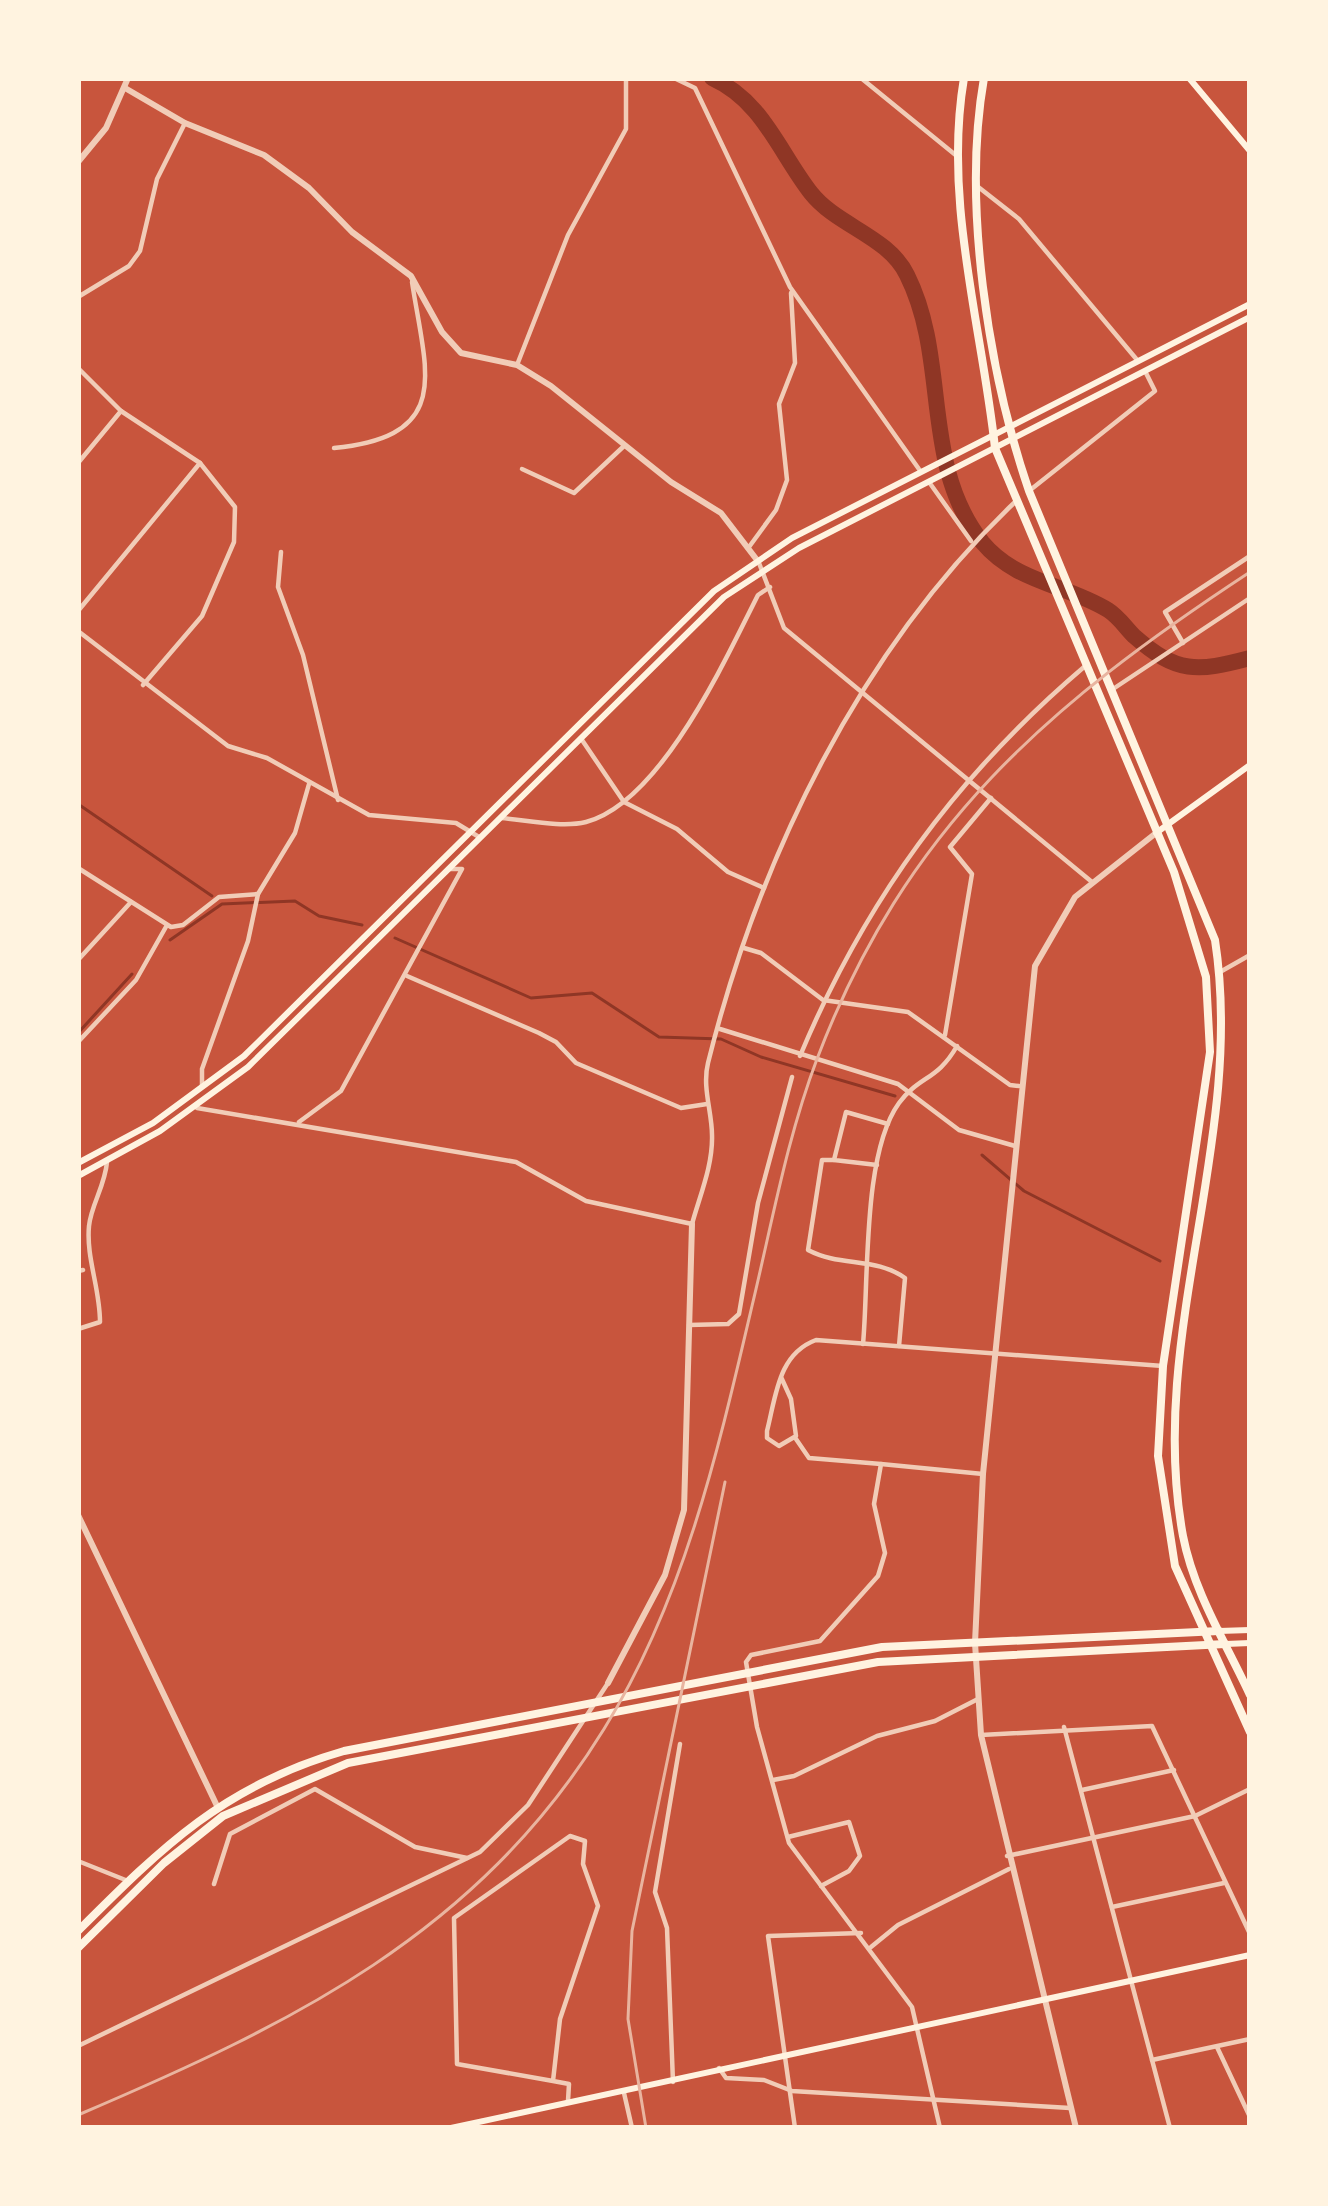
<svg xmlns="http://www.w3.org/2000/svg" width="1328" height="2206" viewBox="0 0 1328 2206" font-family="'Roboto Serif',serif">
  <style>
    .lines { fill: none; stroke-linecap: round; stroke-linejoin: round }
    .stream { stroke: #8f3625; stroke-width: 3 }
    .river { stroke: #8f3625; stroke-width: 16 }
    .minor { stroke: #f1ccb7; stroke-width: 4.5 }
    .tertiary { stroke: #f1ccb7; stroke-width: 6 }
    .secondary { stroke: #fff3e0; stroke-width: 6 }
    .trunk { stroke: #fff3e0; stroke-width: 8 }
    .rail { stroke: #e9b49f; stroke-width: 3 }
  </style>
  <rect width="100%" height="100%" fill="#c8553d"/>
  <g class="lines">
    <g class="stream">
      <polyline points="78,804 212,896"/>
      <polyline points="395,938 531,998 592,993 659,1037 721,1039 761,1057 895,1096"/>
      <polyline points="170,940 222,904 295,901 319,916 362,925"/>
      <polyline points="78,1033 132,974"/>
      <polyline points="982,1155 1024,1191 1160,1261"/>
    </g>
    <path class="river" d="M712,78C763,101 779,152 811,193C837,226 888,236 907,275C950,361 920,463 982,542C1016,583 1066,584 1108,610C1119,617 1125,627 1134,636C1177,674 1197,672 1250,658"/>
    <g class="minor">
      <polyline points="674,78 695,88 790,287 921,472"/>
      <polyline points="861,78 958,157"/>
      <polyline points="977,186 1019,219 1138,361"/>
      <polyline points="78,297 129,266 140,251 157,179 185,123"/>
      <polyline points="517,365 568,235 626,129 626,78"/>
      <polyline points="78,368 121,411 200,463 235,507 234,542 202,616 143,685"/>
      <path d="M334,448C454,436 426,373 412,282"/>
      <polyline points="78,463 121,411"/>
      <polyline points="522,469 574,493 624,446"/>
      <polyline points="929,482 971,541"/>
      <polyline points="1029,491 1155,391 1146,373"/>
      <polyline points="749,547 776,510 787,480 779,404 795,363 791,293"/>
      <polyline points="281,552 278,587 303,655 338,800"/>
      <polyline points="759,563 784,628 1092,882"/>
      <polyline points="78,611 200,463"/>
      <polyline points="78,631 228,746 267,758 369,815 456,823 479,837"/>
      <polyline points="1183,643 1165,612 1250,556"/>
      <polyline points="1113,689 1250,598"/>
      <polyline points="582,740 624,802 677,829 728,872 764,888"/>
      <path d="M501,818C526,820 562,828 586,822C661,802 725,660 758,595L770,587"/>
      <polyline points="78,868 171,927 183,925 219,897 258,894"/>
      <polyline points="744,948 761,953 823,1000 908,1012 1010,1085 1019,1086"/>
      <polyline points="78,960 131,902"/>
      <polyline points="1220,972 1250,955"/>
      <polyline points="407,976 539,1033 556,1042 576,1063 681,1108 707,1104"/>
      <polyline points="720,1029 898,1084 959,1130 1015,1146"/>
      <polyline points="945,1035 972,874 950,847 991,798"/>
      <polyline points="78,1042 136,980 167,925"/>
      <path d="M800,1056C865,901 956,776 1084,667"/>
      <polyline points="202,1087 202,1069 248,941 258,894 295,833 309,784"/>
      <path d="M197,1108L516,1162L586,1201L692,1224C700,1195 713,1165 712,1135C712,1112 702,1087 708,1063C759,858 860,650 1014,503"/>
      <polyline points="299,1122 341,1091 462,869 449,869"/>
      <path d="M834,1160H822L808,1250C840,1267 876,1257 905,1278L899,1346"/>
      <polyline points="877,1165 834,1160 846,1112 888,1124"/>
      <polyline points="78,1271 83,1270"/>
      <polyline points="689,1325 728,1324 739,1314 758,1203 792,1077"/>
      <path d="M78,1329L100,1322C100,1288 86,1258 89,1226C91,1205 105,1186 107,1162"/>
      <path d="M863,1344C869,1281 862,1154 899,1103C920,1075 937,1081 957,1046"/>
      <path d="M781,1377L791,1399L796,1436L779,1446L767,1438V1431C776,1396 778,1354 816,1340L1163,1366"/>
      <polyline points="796,1439 809,1458 881,1464"/>
      <polyline points="1064,1727 1170,2128"/>
      <polyline points="981,1735 1152,1726 1250,1934"/>
      <polyline points="773,1780 794,1776 877,1736 935,1721 978,1699"/>
      <polyline points="1082,1790 1174,1770"/>
      <polyline points="788,1837 849,1822 860,1856 849,1871 821,1886"/>
      <polyline points="1007,1856 1195,1816 1250,1789"/>
      <polyline points="78,1861 128,1881"/>
      <polyline points="214,1884 230,1834 315,1789 415,1847 467,1858"/>
      <polyline points="1112,1907 1224,1883"/>
      <polyline points="871,1947 898,1925 1009,1869"/>
      <polyline points="78,2046 480,1852 528,1805 608,1683"/>
      <polyline points="1217,2047 1250,2117"/>
      <polyline points="1152,2060 1250,2039"/>
      <polyline points="719,2068 726,2078 764,2080 792,2091 1070,2108"/>
      <polyline points="553,2081 560,2019 598,1906 583,1864 585,1841 570,1836 454,1918 457,2064 553,2081 569,2084 568,2101"/>
      <polyline points="673,2082 667,1928 655,1892 680,1744"/>
      <polyline points="624,2093 632,2128"/>
      <polyline points="795,2128 768,1936 861,1933"/>
      <polyline points="940,2128 912,2007 789,1843 757,1727 746,1662 751,1655 820,1641 878,1576 885,1553 874,1504 881,1464 983,1474"/>
    </g>
    <g class="tertiary">
      <polyline points="125,88 185,123 264,155 309,188 352,232 411,276 442,332 461,353 517,365 551,386 671,482 721,513 757,560"/>
      <polyline points="78,162 106,128 128,78"/>
      <polyline points="78,1515 218,1808"/>
      <polyline points="608,1683 665,1575 684,1510 692,1224"/>
      <polyline points="1076,2128 981,1735 975,1643 983,1474 1035,966 1075,897 1156,833"/>
    </g>
    <g class="secondary">
      <polyline points="1189,78 1250,151"/>
      <polyline points="1156,833 1250,765"/>
      <polyline points="78,1163 153,1123 244,1056 714,591 792,538 1250,304"/>
      <polyline points="78,1176 160,1131 248,1067 724,597 799,548 1250,317"/>
      <polyline points="1219,1631 1250,1630"/>
      <polyline points="1226,1644 1250,1643"/>
      <polyline points="451,2128 1250,1955"/>
    </g>
    <g class="trunk">
      <path d="M964,78C943,201 982,327 995,448L1174,872L1206,977L1210,1052L1163,1366L1158,1456L1175,1566L1250,1732"/>
      <path d="M984,78C962,203 988,371 1029,491L1215,940C1246,1141 1146,1336 1183,1536C1194,1593 1226,1643 1250,1695"/>
      <path d="M78,1931C163,1846 225,1785 344,1751L882,1647L1219,1631"/>
      <polyline points="78,1948 164,1863 223,1816 348,1763 878,1662 1225,1644"/>
    </g>
    <g class="rail">
      <path d="M78,2115C291,2024 477,1935 604,1729C684,1600 718,1451 752,1306C772,1223 787,1138 817,1059C905,827 1049,704 1250,572"/>
      <polyline points="646,2128 628,2019 632,1931 725,1482"/>
    </g>
  </g>
  <rect width="1328" height="2206" fill="none" stroke="#fff3e0" stroke-width="162"/>
</svg>
